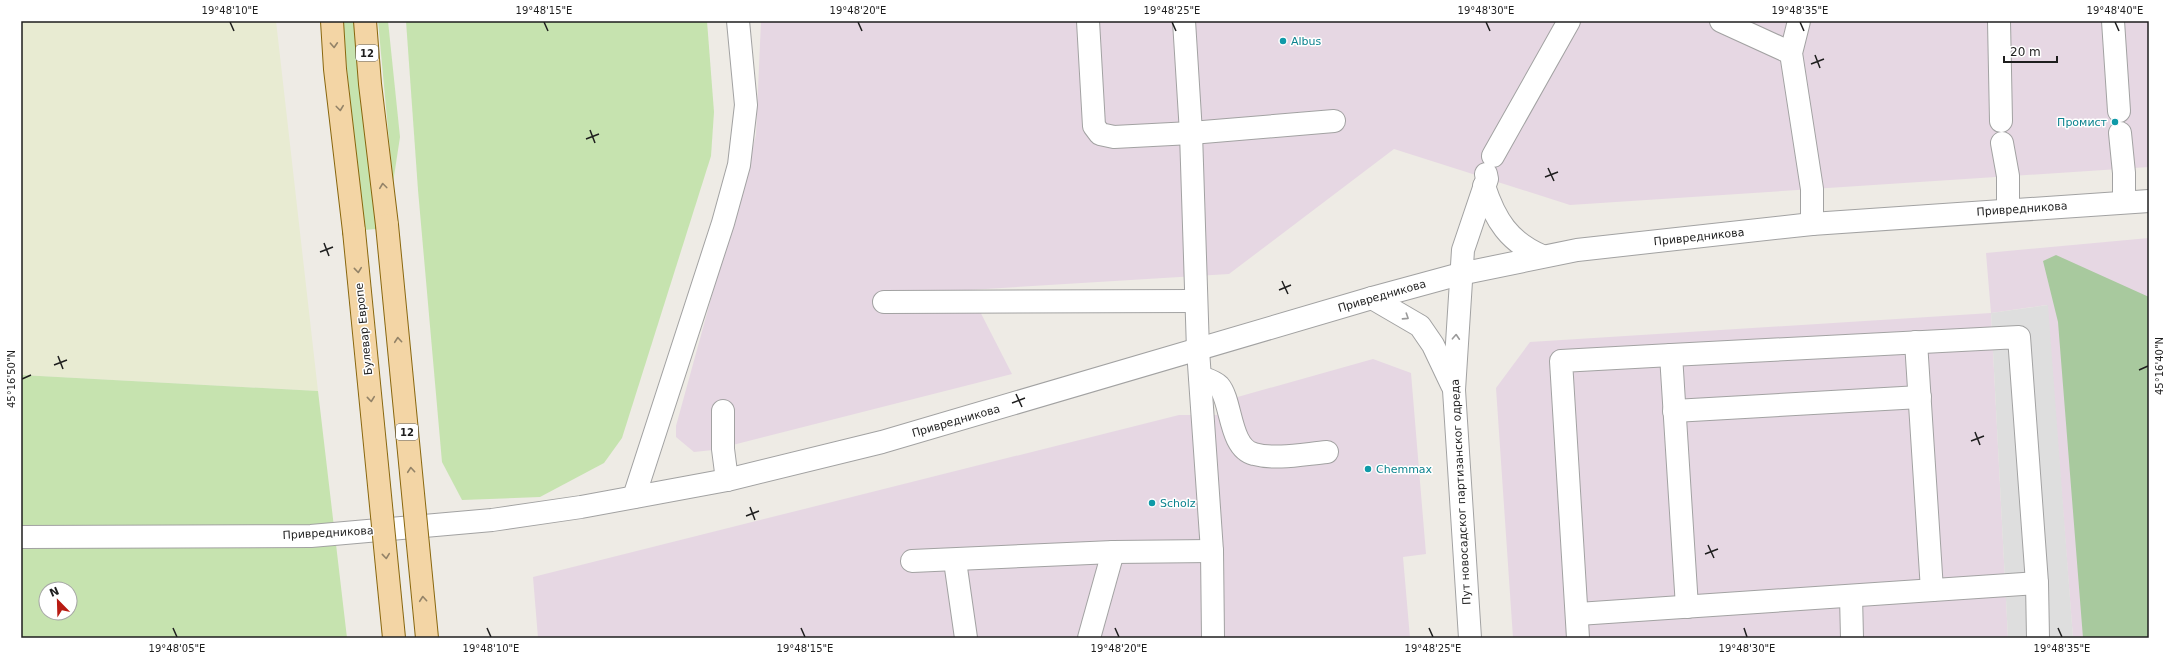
<svg xmlns="http://www.w3.org/2000/svg" width="2170" height="659" viewBox="0 0 2170 659" font-family="'DejaVu Sans',sans-serif">
  <style>
    .industrial { fill: #e6d7e3 }
    .farmland { fill: #e8ebd2 }
    .grass { fill: #c6e3af; fill-rule: evenodd }
    .forest { fill: #a8c99e }
    .parking { fill: #dedede }
    .lines { fill: none; stroke-linecap: round; stroke-linejoin: round }
    .minor-casing { stroke: #a2a2a2; stroke-width: 24 }
    .major-casing { stroke: #89670e; stroke-width: 24 }
    .minor { stroke: #fff; stroke-width: 22 }
    .major { stroke: #f3d5a5; stroke-width: 22 }
    .major-bridge-casing { stroke: #89670e; stroke-width: 24; stroke-linecap: butt }
    .major-bridge { stroke: #f3d5a5; stroke-width: 22 }
    .oneway { stroke: #938368 }
    .oneway2 { stroke: #9a9a9a }
    .ticks { fill: none; stroke: #1e1e1e; stroke-width: 1.5 }
    .culture-dot { fill: #0f9aa8; stroke: #fff; stroke-width: 1.5 }
    .labels { text-anchor: middle; dominant-baseline: central; stroke-width: 3; stroke-linejoin: round; paint-order: stroke }
    .shield { fill: #fff; stroke: #626262; stroke-width: 1 }
    .shield-label { font-size: 10px; font-weight: bold; fill: #1e1e1e }
    .culture-label { font-size: 11px; fill: #0d838f; stroke: #fff; text-anchor: start }
    .street-label { font-size: 11px; fill: #1e1e1e; stroke: #fff }
    .neatline { fill: none; stroke: #1e1e1e; stroke-width: 1.5 }
    .ticks-label { font-size: 10px; text-anchor: middle; fill: #1e1e1e }
  </style>
  <rect width="100%" height="100%" fill="#eeebe5"/>
  <g class="industrial">
    <polygon points="761,21 2149,21 2149,167 1570,205 1394,149 1229,274 969,290 1012,374 713,450 694,452 676,437 676,426 756,135"/>
    <polygon points="2149,238 2149,638 2073,638 2047,305 1991,313 2008,638 1513,638 1496,388 1530,342 1991,313 1986,253"/>
    <polygon points="1373,359 1411,373 1426,554 1403,557 1410,638 538,638 533,577 1179,415 1217,415 1234,398"/>
  </g>
  <polygon class="farmland" points="21,21 276,21 318,391 21,375"/>
  <g class="grass">
    <polygon points="342,21 354,21 376,229 364,230"/>
    <polygon points="378,21 388,21 400,137 393,183"/>
    <polygon points="406,21 707,21 714,112 711,156 622,438 604,463 540,497 462,500 442,462 418,190"/>
    <path d="M21,375L318,391L347,638H21ZM46,589H70V613H46Z"/>
  </g>
  <polygon class="forest" points="2056,255 2149,297 2149,638 2083,638 2058,322 2043,261"/>
  <polygon class="parking" points="2048,305 2073,638 2008,638 1991,313"/>
  <g class="lines">
    <g class="minor-casing">
      <g id="minor">
        <polyline points="1088,21 1094,126 1100,134 1114,137 1191,133 1334,121"/>
        <polyline points="1184,21 1191,133 1198,350 1212,551 1213,638"/>
        <polyline points="1721,21 1791,53"/>
        <polyline points="1799,21 1791,53 1812,189 1812,224"/>
        <polyline points="1999,21 2001,121"/>
        <polyline points="2113,21 2119,111"/>
        <polyline points="2120,133 2124,173 2124,202"/>
        <polyline points="2002,143 2008,176 2008,210"/>
        <polyline points="1493,156 1569,21"/>
        <path d="M1484,186C1495,220 1509,242 1542,256"/>
        <polyline points="1372,298 1420,326 1433,345 1452,385"/>
        <polyline points="884,302 1195,301"/>
        <polyline points="1916,342 1932,590"/>
        <path d="M1200,377C1206,379 1214,381 1219,386C1232,401 1229,448 1254,454C1276,460 1304,454 1327,452"/>
        <polyline points="723,411 723,449 727,480"/>
        <polyline points="1674,411 1920,397"/>
        <polyline points="634,497 723,223 739,165 746,105 738,21"/>
        <polyline points="21,537 311,536 492,520 581,507 727,480 882,442 1372,298 1460,274 1577,250 1812,224 2149,201"/>
        <polyline points="912,561 1113,552 1212,551"/>
        <polyline points="955,561 966,638"/>
        <polyline points="1851,596 1852,638"/>
        <polyline points="1687,607 1671,355 2019,337 2037,583 2038,638"/>
        <polyline points="1578,614 2037,583"/>
        <polyline points="1089,638 1113,552"/>
        <polyline points="1470,638 1454,390 1463,250 1487,179 1486,174"/>
        <polyline points="1578,638 1561,361 1671,355"/>
      </g>
    </g>
    <g class="major-casing">
      <g id="major">
        <polyline points="332,21 335,69 354,231"/>
        <polyline points="365,21 370,84 387,225"/>
      </g>
    </g>
    <use href="#minor" class="minor"/>
    <use href="#major" class="major"/>
    <g class="major-bridge-casing">
      <g id="major-bridge">
        <polyline points="387,225 427,638"/>
        <polyline points="354,231 394,638"/>
      </g>
    </g>
    <use href="#major-bridge" class="major-bridge"/>
  </g>
  <defs><path id="oneway-chevron" d="M-2-3.5L2.5 0L-2 3.5" fill="none" stroke-width="1.6" stroke-linecap="round" stroke-linejoin="round"/></defs>
  <g class="oneway">
    <use href="#oneway-chevron" transform="translate(334 45) rotate(87)"/>
    <use href="#oneway-chevron" transform="translate(340 108) rotate(83)"/>
    <use href="#oneway-chevron" transform="translate(383 186) rotate(-97)"/>
    <use href="#oneway-chevron" transform="translate(358 270) rotate(84)"/>
    <use href="#oneway-chevron" transform="translate(398 340) rotate(-95)"/>
    <use href="#oneway-chevron" transform="translate(371 399) rotate(84)"/>
    <use href="#oneway-chevron" transform="translate(411 470) rotate(-95)"/>
    <use href="#oneway-chevron" transform="translate(386 556) rotate(84)"/>
    <use href="#oneway-chevron" transform="translate(423 599) rotate(-95)"/>
  </g>
  <g class="oneway2">
    <use href="#oneway-chevron" transform="translate(1406 317) rotate(33)"/>
    <use href="#oneway-chevron" transform="translate(1456 337) rotate(-87)"/>
  </g>
  <path class="ticks" d="M230,22L234,31M544,22L548,31M858,22L862,31M1172,22L1176,31M1486,22L1490,31M1800,22L1804,31M2115,22L2119,31M1815,55L1820,68M1811,64L1824,59M590,130L595,143M586,139L599,134M1548,168L1554,181M1545,177L1558,172M324,243L329,256M320,252L333,247M1282,281L1288,294M1279,290L1291,285M58,356L63,369M54,365L67,360M2139,370L2148,366M22,379L31,375M1016,394L1022,407M1012,403L1025,398M1975,432L1980,445M1971,441L1984,436M750,507L755,520M746,516L759,511M1708,545L1714,558M1705,554L1718,549M173,628L177,637M487,628L491,637M801,628L805,637M1115,628L1119,637M1429,628L1433,637M1744,628L1747,637M2058,628L2062,637"/>
  <g class="culture-dot">
    <circle cx="1283" cy="41" r="4"/>
    <circle cx="2115" cy="122" r="4"/>
    <circle cx="1368" cy="469" r="4"/>
    <circle cx="1152" cy="503" r="4"/>
  </g>
  <g class="labels">
    <g class="shield">
      <rect x="356" y="45" width="22" height="16" rx="3"/>
      <rect x="396" y="424" width="22" height="16" rx="3"/>
    </g>
    <g class="shield-label">
      <text x="367" y="53">12</text>
      <text x="407" y="432">12</text>
    </g>
    <g class="culture-label">
      <text x="1291" y="41">Albus</text>
      <text x="2107" y="122" text-anchor="end">Промист</text>
      <text x="1376" y="469">Chemmax</text>
      <text x="1160" y="503">Scholz</text>
    </g>
    <g class="street-label">
      <text transform="translate(2022 209) rotate(-4)">Привредникова</text>
      <text transform="translate(1699 237) rotate(-6)">Привредникова</text>
      <text transform="translate(1382 296) rotate(-16)">Привредникова</text>
      <text transform="translate(364 329) rotate(-96)">Булевар Европе</text>
      <text transform="translate(956 421) rotate(-16)">Привредникова</text>
      <text transform="translate(1461 492) rotate(-93)">Пут новосадског партизанског одреда</text>
      <text transform="translate(328 533) rotate(-3)">Привредникова</text>
    </g>
  </g>
  <rect width="2170" height="659" fill="none" stroke="#ffffff" stroke-width="44"/>
  <g transform="translate(58 601) rotate(337)"><circle r="19" fill="#ffffff" stroke="#a5a5a5"/>
  <path d="M0-3L7 15L0 10L-7 15Z" fill="#b81b13"/>
  <text y="-6" font-size="11" font-weight="bold" text-anchor="middle" fill="#1e1e1e">N</text>
  </g>
  <path d="M2004 56v6h53v-6" fill="none" stroke="#1e1e1e" stroke-width="2"/>
  <text x="2010" y="56" font-size="12" fill="#1e1e1e" stroke="#ffffff" stroke-width="3" paint-order="stroke">20 m</text>
  <rect x="22" y="22" width="2126" height="615" class="neatline"/>
  <g class="ticks-label">
    <text x="230" y="14">19°48'10"E</text>
    <text x="544" y="14">19°48'15"E</text>
    <text x="858" y="14">19°48'20"E</text>
    <text x="1172" y="14">19°48'25"E</text>
    <text x="1486" y="14">19°48'30"E</text>
    <text x="1800" y="14">19°48'35"E</text>
    <text x="2115" y="14">19°48'40"E</text>
    <text transform="translate(2159 366) rotate(-90)" y="4">45°16'40"N</text>
    <text transform="translate(11 379) rotate(-90)" y="4">45°16'50"N</text>
    <text x="177" y="652">19°48'05"E</text>
    <text x="491" y="652">19°48'10"E</text>
    <text x="805" y="652">19°48'15"E</text>
    <text x="1119" y="652">19°48'20"E</text>
    <text x="1433" y="652">19°48'25"E</text>
    <text x="1747" y="652">19°48'30"E</text>
    <text x="2062" y="652">19°48'35"E</text>
  </g>
</svg>
